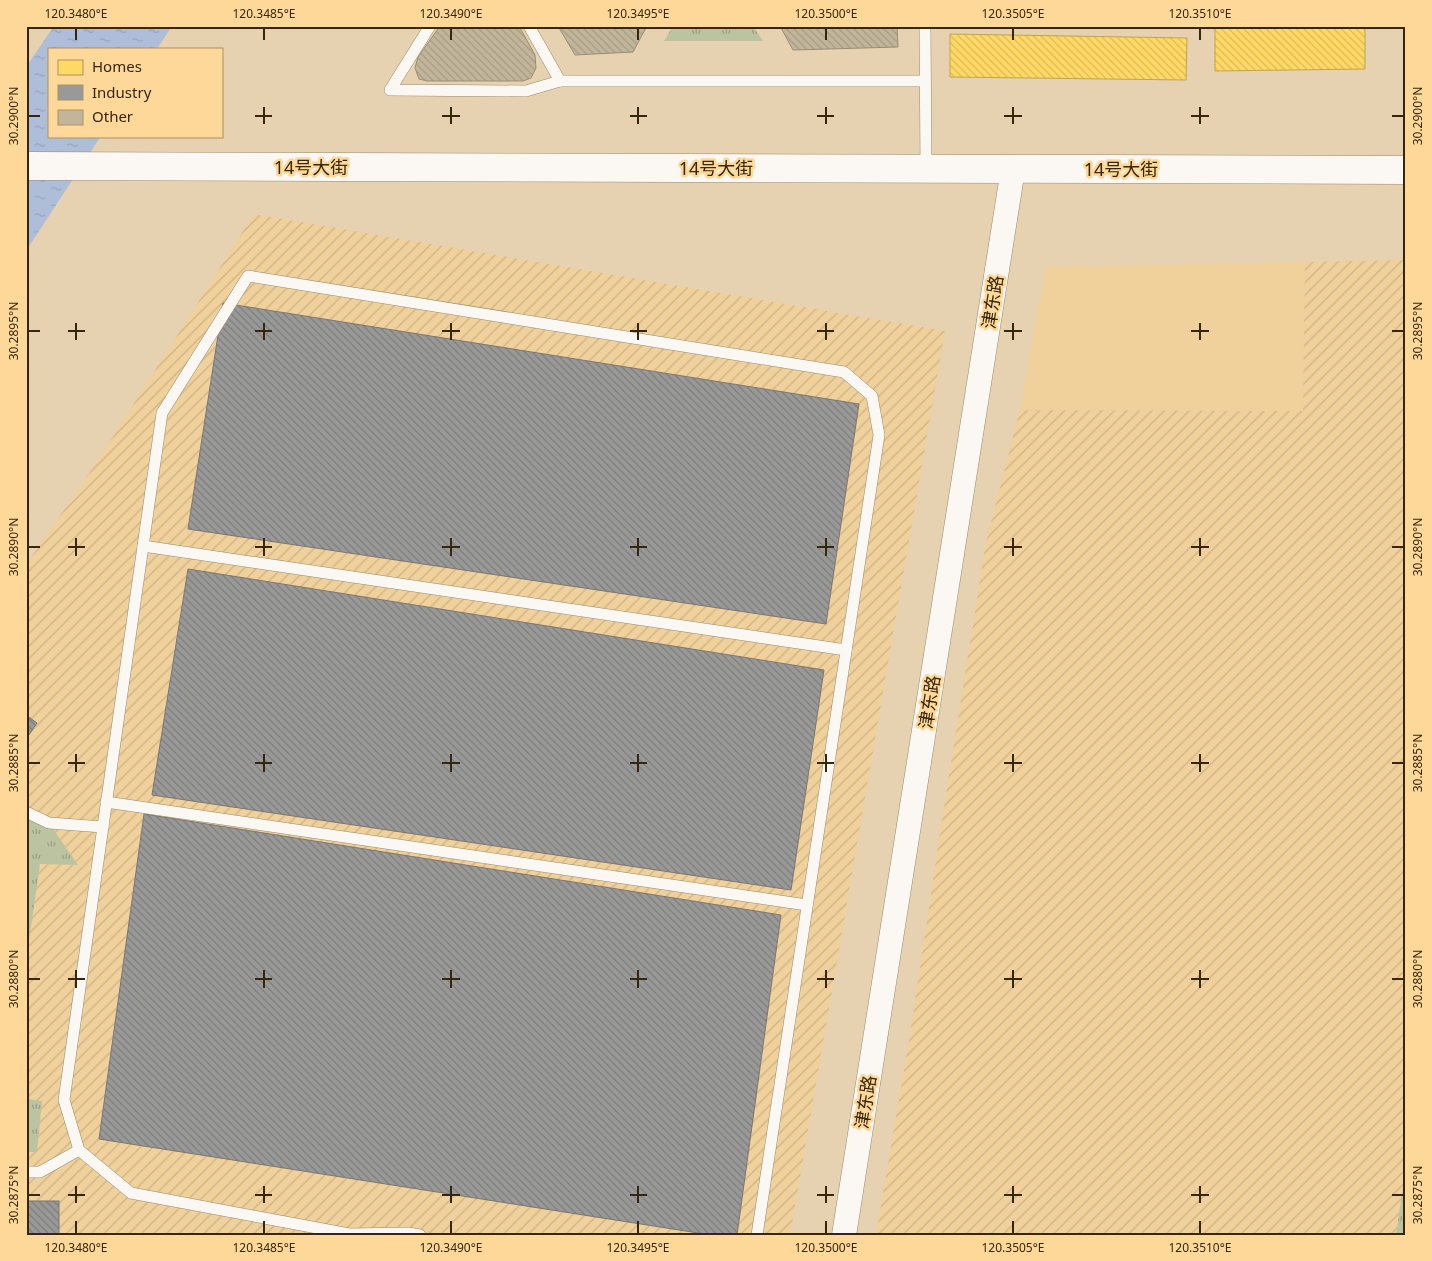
<svg xmlns="http://www.w3.org/2000/svg" width="1432" height="1261" viewBox="0 0 1432 1261" font-family="'Noto Sans','Noto Sans SC',sans-serif">
  <style>
    .built { fill: #f0d09b }
    .industrial { fill: url(#industrial-furrows) }
    .grass { fill: url(#grass-tufts) }
    .water { fill: url(#water-ripples) }
    .homes { fill: url(#homes-back-hatch); stroke: #c2a44b }
    .industry { fill: url(#industry-back-hatch); stroke: #7b776f }
    .building { fill: url(#building-back-hatch); stroke: #9a8e72 }
    .lines { fill: none; stroke-linecap: round; stroke-linejoin: round }
    .lane-casing { stroke: #98896d; stroke-width: 12 }
    .street-casing { stroke: #98896d; stroke-width: 25 }
    .secondary-casing { stroke: #98896d; stroke-width: 29 }
    .lane { stroke: #fbf8f3; stroke-width: 11 }
    .street { stroke: #fbf8f3; stroke-width: 24 }
    .secondary { stroke: #fbf8f3; stroke-width: 28 }
    .ticks { fill: none; stroke: #35270d; stroke-width: 2 }
    .labels { text-anchor: middle; dominant-baseline: central; stroke-width: 5; stroke-linejoin: round; paint-order: stroke }
    .street-label { font-size: 18px; fill: #35270d; stroke: #fdd899 }
    .neatline { fill: none; stroke: #35270d; stroke-width: 2 }
    .ticks-label { font-size: 12px; text-anchor: middle; fill: #35270d }
  </style>
  <defs>
    <pattern id="industrial-furrows" width="10" height="10" patternUnits="userSpaceOnUse" patternTransform="scale(1.25)"><rect width="10" height="10" fill="#f0d09b"/><path d="M-1 1l2-2M0 10L10 0M9 11l2-2" fill="none" stroke="#ceb384"/></pattern>
    <pattern id="grass-tufts" width="24" height="20" patternUnits="userSpaceOnUse" patternTransform="scale(1.25)"><rect width="24" height="20" fill="#bcc3a1"/><path d="M3 7l-1-3M5 7V3M7 7l1-3M15 17l-1-3M17 17v-4M19 17l1-3" fill="none" stroke="#9a9e82"/></pattern>
    <pattern id="water-ripples" width="26" height="14" patternUnits="userSpaceOnUse" patternTransform="scale(1.25)"><rect width="26" height="14" fill="#aebed8"/><path d="M2 4q2-2 4 0t4 0M15 11q2-2 4 0t4 0" fill="none" stroke="#96a3b8"/></pattern>
    <pattern id="homes-back-hatch" width="6" height="6" patternUnits="userSpaceOnUse" patternTransform="scale(1.25)"><rect width="6" height="6" fill="#ffd966"/><path d="M-1 5l2 2M0 0l6 6M5-1l2 2" fill="none" stroke="#dbba57"/></pattern>
    <pattern id="industry-back-hatch" width="6" height="6" patternUnits="userSpaceOnUse" patternTransform="scale(1.25)"><rect width="6" height="6" fill="#999"/><path d="M-1 5l2 2M0 0l6 6M5-1l2 2" fill="none" stroke="#7e7d7b"/></pattern>
    <pattern id="building-back-hatch" width="6" height="6" patternUnits="userSpaceOnUse" patternTransform="scale(1.25)"><rect width="6" height="6" fill="#c1b69b"/><path d="M-1 5l2 2M0 0l6 6M5-1l2 2" fill="none" stroke="#a69c84"/></pattern>
  </defs>
  <rect width="100%" height="100%" fill="#e6d2b0"/>
  <polygon class="built" points="1305,262 1303,411 1020,410 1046,267"/>
  <g class="industrial">
    <polygon points="254,214 945,331 790,1235 26,1235 26,565 97,462"/>
    <polygon points="1406,260 1406,1166 1396,1235 876,1235 910,1035 942,820 986,542 1020,410 1303,411 1305,262"/>
  </g>
  <g class="grass">
    <polygon points="673,26 753,26 763,41 664,41"/>
    <polygon points="26,815 49,823 78,865 40,864 26,961"/>
    <polygon points="26,1099 42,1101 37,1152 26,1152"/>
    <polygon points="1406,1166 1406,1235 1396,1235"/>
  </g>
  <polygon class="water" points="54,26 172,26 157,49 49,49 49,136 101,136 26,251 26,67"/>
  <g class="homes">
    <polygon points="1215,26 1365,26 1365,69 1215,71"/>
    <polygon points="950,34 1187,38 1186,80 950,77"/>
  </g>
  <g class="industry">
    <polygon points="223,303 859,404 826,624 188,529"/>
    <polygon points="188,569 824,670 791,890 152,795"/>
    <polygon points="26,715 37,723 26,739"/>
    <polygon points="144,814 781,915 737,1235 711,1235 99,1139"/>
    <rect x="26" y="1201" width="33" height="34"/>
  </g>
  <g class="building">
    <polygon points="440,26 519,26 535,55 536,68 531,78 523,81 427,81 419,79 415,68 418,57"/>
    <polygon points="558,26 647,26 633,52 575,55"/>
    <polygon points="780,26 897,26 898,47 793,50"/>
  </g>
  <g class="lines">
    <g class="lane-casing">
      <g id="lane">
        <polyline points="430,26 390,90 526,91 560,81"/>
        <polyline points="529,26 560,81 925,81"/>
        <polyline points="925,26 926,169"/>
        <polyline points="143,546 846,650"/>
        <polyline points="106,802 807,905"/>
        <polyline points="26,812 49,823 103,827"/>
        <polyline points="26,1172 40,1172 79,1150"/>
        <polyline points="420,1235 408,1233 349,1234 131,1193 79,1150 64,1100 162,413 248,276 844,372 872,396 879,435 757,1235"/>
      </g>
    </g>
    <g class="street-casing">
      <polyline id="street" points="844,1235 1013,169"/>
    </g>
    <g class="secondary-casing">
      <polyline id="secondary" points="26,166 1406,170"/>
    </g>
    <use href="#lane" class="lane"/>
    <use href="#street" class="street"/>
    <use href="#secondary" class="secondary"/>
  </g>
  <path class="ticks" d="M76,28V40M264,28V40M451,28V40M638,28V40M826,28V40M1013,28V40M1200,28V40M264,107V124M451,107V124M638,107V124M826,107V124M1013,107V124M1200,107V124M28,116H40M255,116H272M442,116H460M630,116H647M817,116H834M1004,116H1022M1191,116H1209M1392,116H1404M76,323V340M264,323V340M451,323V340M638,323V340M826,323V340M1013,323V340M1200,323V340M28,331H40M68,331H85M255,331H272M442,331H460M630,331H647M817,331H834M1004,331H1022M1191,331H1209M1392,331H1404M76,538V556M264,538V556M451,538V556M638,538V556M826,538V556M1013,538V556M1200,538V556M28,547H40M68,547H85M255,547H272M442,547H460M630,547H647M817,547H834M1004,547H1022M1191,547H1209M1392,547H1404M76,754V772M264,754V772M451,754V772M638,754V772M826,754V772M1013,754V772M1200,754V772M28,763H40M68,763H85M255,763H272M442,763H460M630,763H647M817,763H834M1004,763H1022M1191,763H1209M1392,763H1404M76,970V988M264,970V988M451,970V988M638,970V988M826,970V988M1013,970V988M1200,970V988M28,979H40M68,979H85M255,979H272M442,979H460M630,979H647M817,979H834M1004,979H1022M1191,979H1209M1392,979H1404M76,1186V1203M264,1186V1203M451,1186V1203M638,1186V1203M826,1186V1203M1013,1186V1203M1200,1186V1203M28,1195H40M68,1195H85M255,1195H272M442,1195H460M630,1195H647M817,1195H834M1004,1195H1022M1191,1195H1209M1392,1195H1404M76,1221V1234M264,1221V1234M451,1221V1234M638,1221V1234M826,1221V1234M1013,1221V1234M1200,1221V1234"/>
  <g class="labels">
    <g class="street-label">
      <text x="311" y="167">14号大街</text>
      <text x="716" y="168">14号大街</text>
      <text x="1121" y="169">14号大街</text>
      <text transform="translate(992 302) rotate(-81)">津东路</text>
      <text transform="translate(929 702) rotate(-81)">津东路</text>
      <text transform="translate(865 1102) rotate(-81)">津东路</text>
    </g>
  </g>
  <rect width="1432" height="1261" fill="none" stroke="#fdd899" stroke-width="55"/>
  <rect x="48" y="48" width="175" height="90" fill="#fdd899" stroke="#ad9161"/>
  <rect x="58" y="60" width="25" height="15" fill="#ffd966" stroke="#ad9161"/>
  <text x="92" y="72" font-size="15" fill="#35270d">Homes</text>
  <rect x="58" y="85" width="25" height="15" fill="#999999" stroke="#ad9161"/>
  <text x="92" y="98" font-size="15" fill="#35270d">Industry</text>
  <rect x="58" y="110" width="25" height="15" fill="#c1b69b" stroke="#ad9161"/>
  <text x="92" y="122" font-size="15" fill="#35270d">Other</text>
  <rect x="28" y="28" width="1376" height="1206" class="neatline"/>
  <g class="ticks-label">
    <text x="76" y="18">120.3480°E</text>
    <text x="264" y="18">120.3485°E</text>
    <text x="451" y="18">120.3490°E</text>
    <text x="638" y="18">120.3495°E</text>
    <text x="826" y="18">120.3500°E</text>
    <text x="1013" y="18">120.3505°E</text>
    <text x="1200" y="18">120.3510°E</text>
    <text transform="translate(14 116) rotate(-90)" y="4">30.2900°N</text>
    <text transform="translate(1418 116) rotate(-90)" y="4">30.2900°N</text>
    <text transform="translate(14 331) rotate(-90)" y="4">30.2895°N</text>
    <text transform="translate(1418 331) rotate(-90)" y="4">30.2895°N</text>
    <text transform="translate(14 547) rotate(-90)" y="4">30.2890°N</text>
    <text transform="translate(1418 547) rotate(-90)" y="4">30.2890°N</text>
    <text transform="translate(14 763) rotate(-90)" y="4">30.2885°N</text>
    <text transform="translate(1418 763) rotate(-90)" y="4">30.2885°N</text>
    <text transform="translate(14 979) rotate(-90)" y="4">30.2880°N</text>
    <text transform="translate(1418 979) rotate(-90)" y="4">30.2880°N</text>
    <text transform="translate(14 1195) rotate(-90)" y="4">30.2875°N</text>
    <text transform="translate(1418 1195) rotate(-90)" y="4">30.2875°N</text>
    <text x="76" y="1252">120.3480°E</text>
    <text x="264" y="1252">120.3485°E</text>
    <text x="451" y="1252">120.3490°E</text>
    <text x="638" y="1252">120.3495°E</text>
    <text x="826" y="1252">120.3500°E</text>
    <text x="1013" y="1252">120.3505°E</text>
    <text x="1200" y="1252">120.3510°E</text>
  </g>
</svg>
